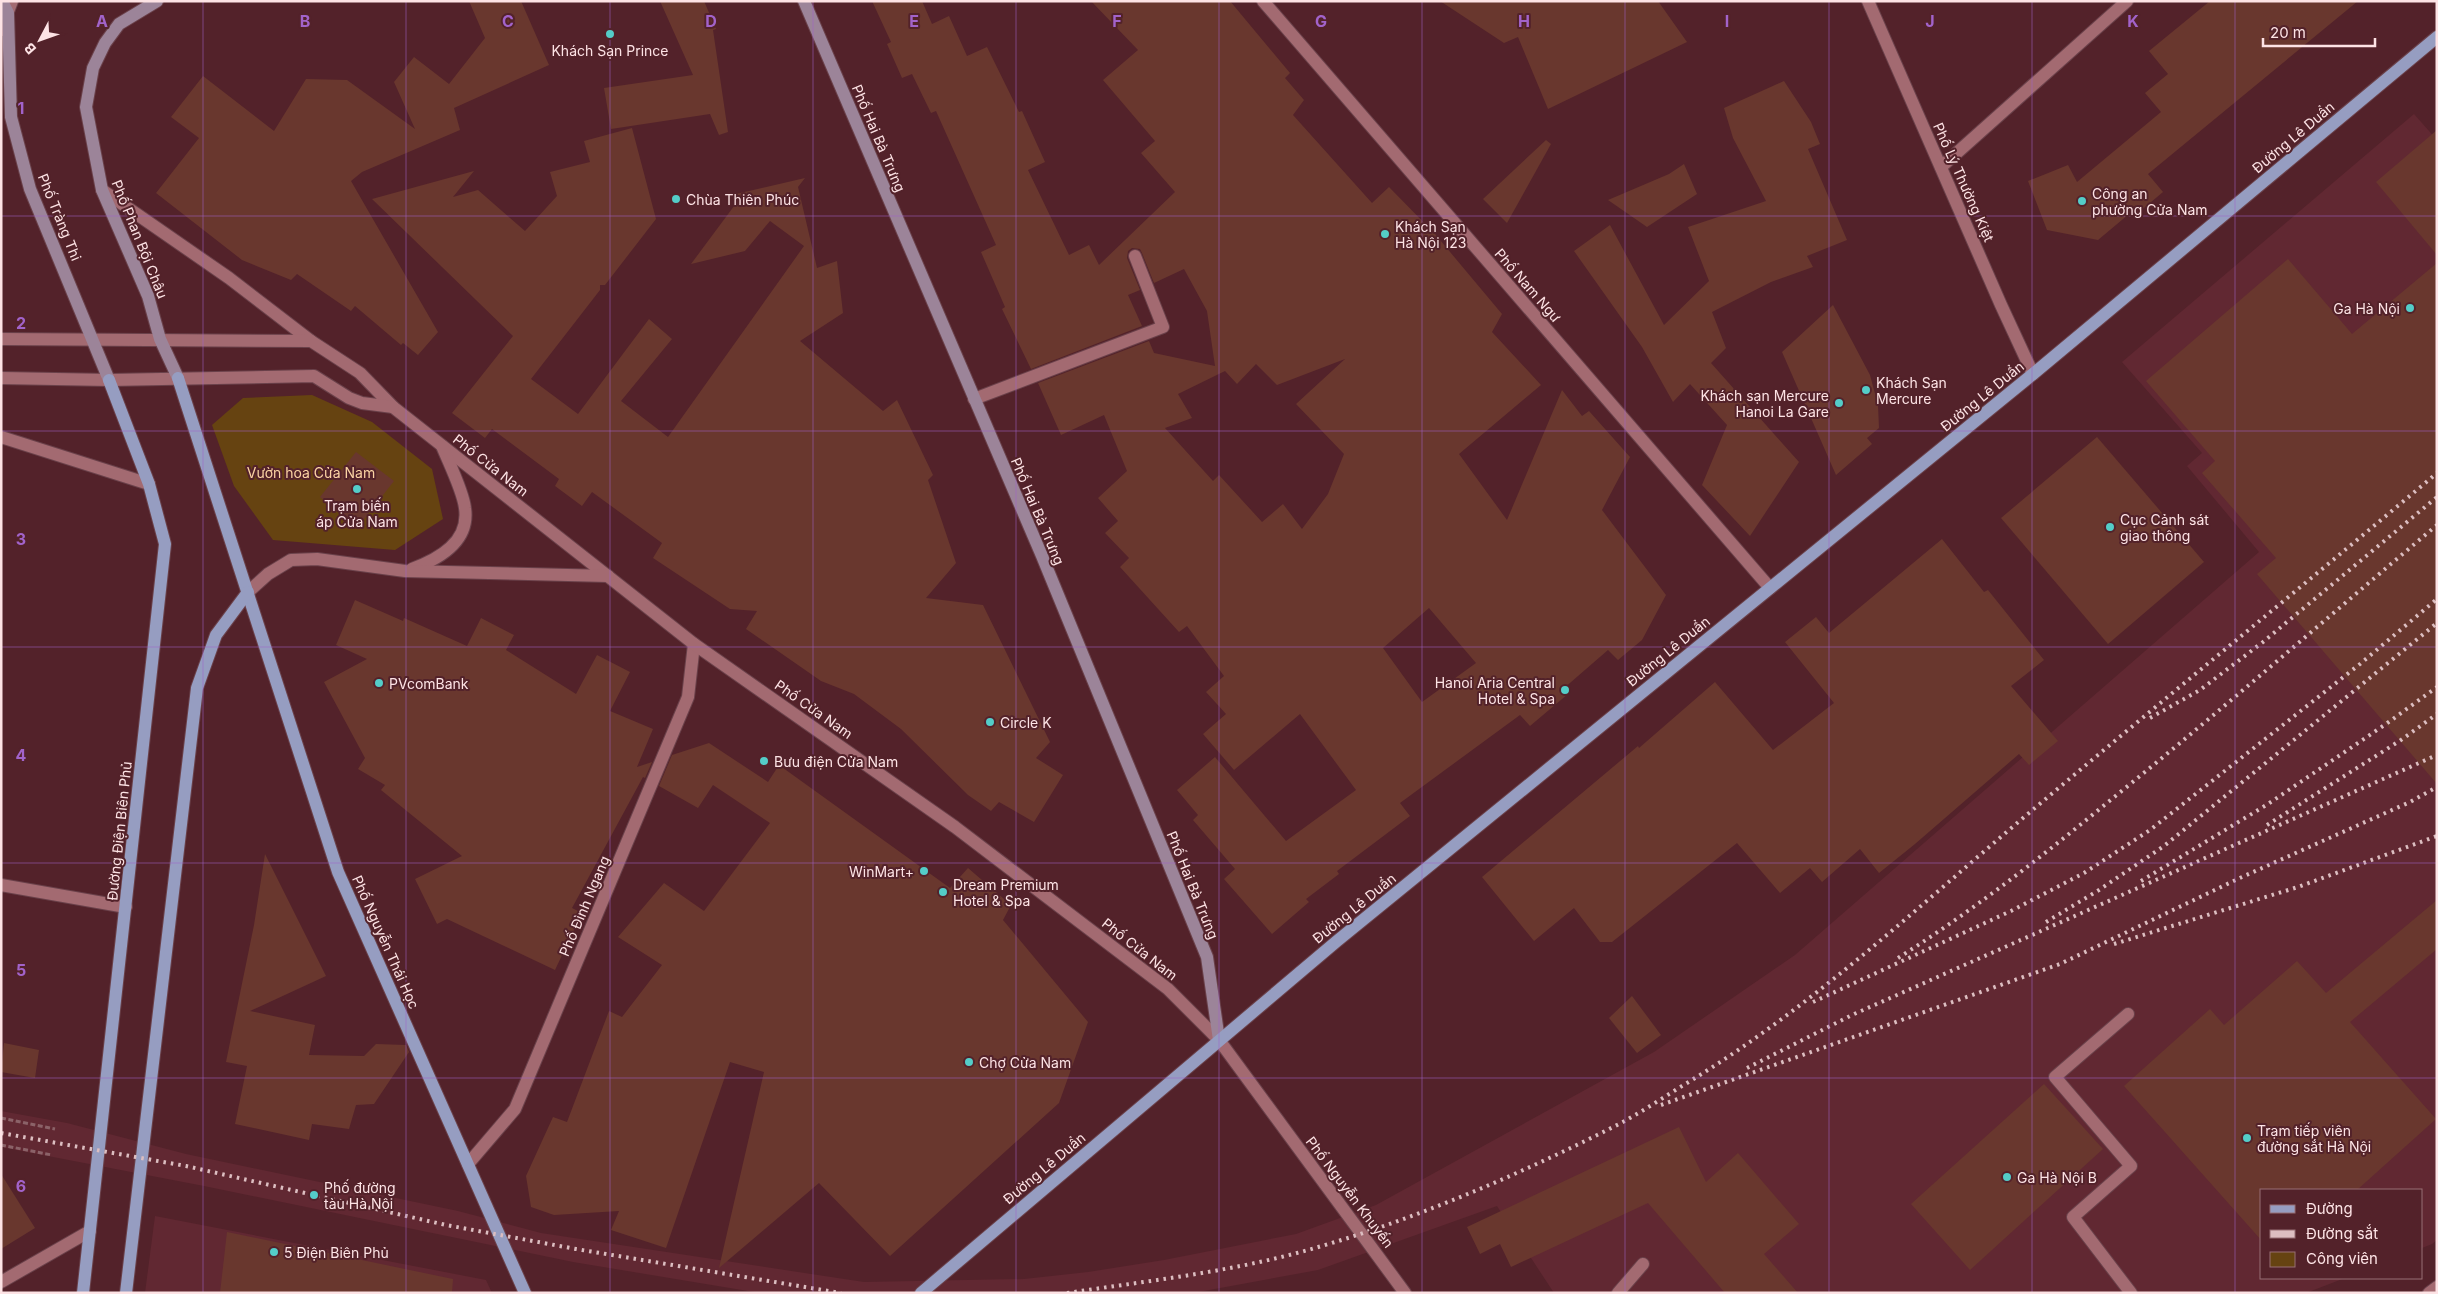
<svg xmlns="http://www.w3.org/2000/svg" width="2438" height="1294" viewBox="0 0 2438 1294" font-family="Inter,sans-serif">
  <style>
    .built { fill: #612832 }
    .green { fill: #664311 }
    .building { fill: #69372e; fill-rule: evenodd }
    .lines { fill: none; stroke-linecap: round; stroke-linejoin: round }
    .service-casing { stroke: #6a414a; stroke-width: 14 }
    .minor-casing { stroke: #6a414a; stroke-width: 14 }
    .tertiary-casing { stroke: #6a414a; stroke-width: 14 }
    .secondary-casing { stroke: #6a414a; stroke-width: 14 }
    .primary-casing { stroke: #6a414a; stroke-width: 14 }
    .path { stroke: #8b6268; stroke-width: 3; stroke-dasharray: 5 2.5; stroke-linecap: butt }
    .service { stroke: #a36a71; stroke-width: 12 }
    .minor { stroke: #a36a71; stroke-width: 12 }
    .tertiary { stroke: #a36a71; stroke-width: 12 }
    .secondary { stroke: #9c8499; stroke-width: 12 }
    .primary { stroke: #969dc1; stroke-width: 12 }
    .rail { stroke: #dcbec1; stroke-width: 4; stroke-dasharray: 2.5 5; stroke-linecap: butt }
    .grid { fill: none; stroke: #a263ca; stroke-width: 1; stroke-opacity: 0.55 }
    .poi-dot { fill: #54cdc8; stroke: #53222a; stroke-width: 2 }
    .labels { text-anchor: middle; dominant-baseline: central; stroke-width: 4; stroke-linejoin: round; paint-order: stroke }
    .poi-label { font-size: 14px; fill: #fde3e5; stroke: #53222a; text-anchor: start }
    .street-label { font-size: 14px; fill: #fde3e5; stroke: #53222a }
    .park-label { font-size: 14px; fill: #fbd3a3; stroke: #53222a }
    .grid-label { font-size: 16px; text-anchor: middle; font-weight: bold; fill: #a263ca; stroke: #53222a; stroke-width: 4; stroke-linejoin: round; paint-order: stroke }
  </style>
  <rect width="100%" height="100%" fill="#53222a"/>
  <g class="built">
    <polygon points="2414,114 2437,140 2437,1240 2432,1244 2422,1248 2422,1190 2262,1190 2262,1278 2345,1278 2306,1293 1554,1293 1497,1206 1318,1270 1193,1293 760,1293 573,1262 204,1186 1,1147 1,1111 67,1123 186,1154 458,1211 541,1233 864,1282 1024,1279 1088,1272 1164,1260 1296,1234 1376,1205 1654,1052 1795,955 2259,552 2187,466 2202,453 2122,362"/>
    <polygon points="155,1216 486,1280 492,1293 145,1293"/>
  </g>
  <polygon class="green" points="312,395 372,422 432,469 443,519 395,550 273,540 234,486 212,425 243,398"/>
  <g class="building">
    <polygon points="469,1 521,1 549,65 454,108 460,130 362,172 351,181 438,332 418,355 403,343 401,345 355,306 351,311 297,274 291,280 242,260 156,193 199,138 171,117 203,76 274,131 306,79 347,80 415,129 394,82 414,57 449,84 485,38"/>
    <polygon points="660,1 704,1 716,29 713,30 728,132 719,135 710,114 611,129 604,88 693,75"/>
    <path d="M872,1H922L932,24L949,16L967,56L987,47L1019,112L1022,111L1045,162L1028,170L1069,255L1089,245L1099,265L1175,192L1141,153L1155,141L1103,80L1138,50L1091,1H1230L1290,73L1285,78L1304,100L1293,115L1372,203L1389,187L1435,234L1502,314L1492,332L1541,385L1459,454L1507,520L1562,390L1582,416L1589,411L1630,457L1602,510L1666,595L1642,640L1618,660L1608,650L1563,689L1568,694L1530,726L1520,715L1400,803L1410,816L1337,871L1339,874L1306,899L1309,902L1272,934L1224,879L1235,869L1193,820L1198,815L1177,790L1215,757L1286,841L1356,790L1300,714L1234,770L1203,734L1226,714L1206,692L1224,676L1187,626L1179,632L1120,567L1129,558L1105,533L1118,521L1098,498L1127,471L1104,415L1061,435L1038,383L1149,341L1154,353L1215,366L1207,311L1184,269L1154,283L1142,253L1140,249L1132,248L1128,251L1127,258L1140,290L1128,295L1142,326L1031,369L1002,309L1005,307L981,252L996,245L936,111L931,113L912,74L902,78L887,44L891,42ZM1345,359L1296,404L1344,454L1328,494L1302,529L1283,504L1262,522L1219,475L1213,481L1165,428L1192,418L1178,394L1225,371L1237,384L1256,364L1277,385ZM1429,608L1476,663L1422,702L1383,648Z"/>
    <polygon points="1440,1 1658,1 1687,42 1548,109 1518,37 1504,43"/>
    <polygon points="2210,1 2358,1 2148,174 2163,192 2138,213 2135,209 2098,240 2047,230 2028,181 2068,165 2077,182 2161,112 2145,93 2168,74 2149,51"/>
    <polygon points="1784,81 1811,122 1820,144 1808,149 1847,240 1807,256 1813,267 1771,282 1712,312 1726,348 1711,363 1799,462 1750,536 1702,485 1727,425 1690,384 1673,402 1642,347 1574,251 1610,225 1664,325 1709,281 1688,227 1766,201 1733,138 1724,108"/>
    <polygon points="632,128 656,219 605,285 600,285 600,290 531,379 578,414 649,319 672,339 621,401 668,437 804,246 770,221 745,251 691,264 740,198 736,194 805,178 798,187 817,268 837,261 843,313 800,341 883,411 897,400 933,475 928,480 956,563 926,598 983,605 1050,742 1036,758 1063,775 1034,822 999,802 991,811 968,795 901,729 854,694 821,681 746,629 757,611 730,609 653,558 662,543 592,492 582,506 555,486 559,479 492,429 485,438 452,413 513,336 372,199 474,171 453,197 478,190 525,231 557,196 550,172 590,162 584,141"/>
    <polygon points="2437,130 2437,255 2376,182"/>
    <polygon points="1546,140 1551,144 1507,223 1483,199"/>
    <polygon points="1684,164 1697,194 1647,227 1608,200 1669,174"/>
    <polygon points="2288,259 2352,334 2437,263 2437,784 2257,574 2276,558 2202,473 2215,461 2146,381"/>
    <polygon points="1833,305 1870,375 1878,405 1879,428 1867,438 1872,444 1836,475 1782,352"/>
    <polygon points="2097,437 2204,562 2108,644 2001,518"/>
    <polygon points="356,452 394,481 358,527 320,497"/>
    <polygon points="1942,539 1984,592 1988,590 2044,660 2011,686 2058,741 2029,765 2019,754 1915,844 1879,873 1860,849 1822,882 1810,868 1780,893 1737,843 1612,942 1600,942 1574,908 1534,941 1482,877 1638,746 1639,748 1715,682 1773,750 1834,703 1785,642 1816,617 1829,633"/>
    <polygon points="355,600 403,621 404,618 467,646 481,618 514,635 506,650 576,694 597,655 630,672 610,711 653,729 637,767 652,762 645,778 643,777 572,908 582,913 555,970 447,919 437,924 415,879 462,856 381,790 385,785 358,769 365,758 324,682 367,659 336,645"/>
    <polygon points="709,743 768,782 779,765 950,888 968,868 1011,905 1003,920 1088,1022 1059,1103 890,1256 819,1183 719,1268 764,1072 730,1062 666,1248 611,1230 619,1211 554,1215 531,1207 526,1176 553,1117 567,1122 609,1011 622,1017 662,965 618,937 664,883 704,911 770,823 713,785 698,808 659,786 672,755"/>
    <polygon points="265,854 326,976 250,1011 315,1025 309,1055 364,1056 376,1044 406,1045 409,1052 374,1104 356,1105 349,1129 312,1124 309,1140 235,1124 247,1066 226,1062 254,925"/>
    <polygon points="2437,900 2437,949 2350,1022 2436,1119 2357,1190 2262,1190 2262,1241 2124,1086 2210,1009 2224,1025 2297,961 2326,993"/>
    <polygon points="1632,996 1661,1035 1637,1053 1609,1018"/>
    <polygon points="4,1043 39,1050 35,1078 1,1072"/>
    <polygon points="2044,1084 2103,1149 1970,1270 1911,1204"/>
    <polygon points="1679,1127 1706,1182 1738,1153 1799,1224 1764,1254 1798,1293 1725,1293 1648,1203 1511,1267 1500,1244 1480,1254 1467,1227"/>
    <polygon points="1,1174 35,1228 1,1249"/>
    <polygon points="227,1232 453,1279 452,1293 220,1293"/>
  </g>
  <g class="lines">
    <g class="service-casing">
      <g id="service">
        <polyline points="1941,167 2127,1"/>
        <polyline points="974,399 1163,327 1135,256"/>
        <polyline points="2128,1014 2055,1077 2131,1166 2073,1217 2131,1293"/>
        <polyline points="1618,1293 1643,1264"/>
      </g>
    </g>
    <g class="minor-casing">
      <g id="minor">
        <polyline points="1263,1 1770,588"/>
        <polyline points="1,30 12,1"/>
        <polyline points="1,885 126,907"/>
        <polyline points="468,1164 515,1109 688,697 694,644"/>
        <polyline points="1,1282 90,1231"/>
        <polyline points="2429,1293 2437,1287"/>
      </g>
    </g>
    <g class="tertiary-casing">
      <g id="tertiary">
        <polyline points="1868,1 2001,305 2033,374"/>
        <polyline points="102,190 229,278 311,341"/>
        <polyline points="1,339 311,341 360,373 393,407 694,644 955,827 1168,989 1219,1040 1405,1293"/>
        <polyline points="1,378 109,380 314,376 349,398 362,403 393,407"/>
        <polyline points="1,437 149,484"/>
        <path d="M412,569C439,559 470,542 465,508C463,491 449,463 442,446"/>
        <polyline points="248,592 268,574 291,560 317,559 405,571 608,576"/>
      </g>
    </g>
    <g class="secondary-casing">
      <g id="secondary">
        <polyline points="2,1 8,13 11,117 30,189 109,380"/>
        <polyline points="157,1 119,24 105,43 93,68 86,107 102,190 148,296 160,339 178,378"/>
        <polyline points="804,1 1042,556 1207,957 1219,1040"/>
      </g>
    </g>
    <g class="primary-casing">
      <g id="primary">
        <polyline points="178,378 338,872 525,1293"/>
        <polyline points="83,1293 165,544 149,484 109,380"/>
        <polyline points="126,1293 197,688 216,635 248,592"/>
        <polyline points="921,1293 1337,941 2033,374 2437,37"/>
      </g>
    </g>
    <g class="path">
      <polyline points="1,1118 55,1129"/>
      <polyline points="1,1145 52,1155"/>
    </g>
    <use href="#service" class="service"/>
    <use href="#minor" class="minor"/>
    <use href="#tertiary" class="tertiary"/>
    <use href="#secondary" class="secondary"/>
    <use href="#primary" class="primary"/>
    <g class="rail">
      <polyline points="2150,718 2200,690 2263,642 2437,497"/>
      <polyline points="2267,825 2401,740 2437,714"/>
      <polyline points="2141,881 2268,804 2386,724 2437,687"/>
      <polyline points="2046,922 2099,890 2164,846 2437,623"/>
      <polyline points="2114,944 2298,887 2437,836"/>
      <path d="M1898,958C1974,910 2044,855 2113,798C2223,709 2329,616 2437,525"/>
      <polyline points="1813,1002 2011,911 2084,873 2150,830 2360,664 2437,599"/>
      <polyline points="1747,1068 1852,1015 2437,755"/>
      <polyline points="1661,1105 2060,964 2242,877 2410,802 2437,787"/>
      <polyline points="1,1133 186,1166 446,1225 576,1249 841,1293"/>
      <path d="M1067,1293C1147,1281 1230,1272 1308,1250C1414,1220 1521,1174 1619,1124C1640,1113 1661,1099 1682,1086C1804,1013 1908,916 2016,824C2155,706 2297,591 2437,473"/>
    </g>
  </g>
  <path class="grid" d="M203,1V1293M406,1V1293M610,1V1293M813,1V1293M1016,1V1293M1219,1V1293M1422,1V1293M1625,1V1293M1829,1V1293M2032,1V1293M2235,1V1293M1,216H2437M1,431H2437M1,647H2437M1,863H2437M1,1078H2437"/>
  <g class="poi-dot">
    <circle cx="610" cy="34" r="5"/>
    <circle cx="676" cy="199" r="5"/>
    <circle cx="2082" cy="201" r="5"/>
    <circle cx="1385" cy="234" r="5"/>
    <circle cx="2410" cy="308" r="5"/>
    <circle cx="1866" cy="390" r="5"/>
    <circle cx="1839" cy="403" r="5"/>
    <circle cx="357" cy="489" r="5"/>
    <circle cx="2110" cy="527" r="5"/>
    <circle cx="379" cy="683" r="5"/>
    <circle cx="1565" cy="690" r="5"/>
    <circle cx="990" cy="722" r="5"/>
    <circle cx="764" cy="761" r="5"/>
    <circle cx="924" cy="871" r="5"/>
    <circle cx="943" cy="892" r="5"/>
    <circle cx="969" cy="1062" r="5"/>
    <circle cx="2247" cy="1138" r="5"/>
    <circle cx="2007" cy="1177" r="5"/>
    <circle cx="314" cy="1195" r="5"/>
    <circle cx="274" cy="1252" r="5"/>
  </g>
  <g class="labels">
    <g class="poi-label">
      <text x="610" y="50" text-anchor="middle">Khách Sạn Prince</text>
      <text x="2092" y="193">Công an<tspan x="2092" dy="16">phường Cửa Nam</tspan></text>
      <text x="686" y="199">Chùa Thiên Phúc</text>
      <text x="1395" y="226">Khách Sạn<tspan x="1395" dy="16">Hà Nội 123</tspan></text>
      <text x="2400" y="308" text-anchor="end">Ga Hà Nội</text>
      <text x="1876" y="382">Khách Sạn<tspan x="1876" dy="16">Mercure</tspan></text>
      <text x="1829" y="395" text-anchor="end">Khách sạn Mercure<tspan x="1829" dy="16">Hanoi La Gare</tspan></text>
      <text x="357" y="505" text-anchor="middle">Trạm biến<tspan x="357" dy="16">áp Cửa Nam</tspan></text>
      <text x="2120" y="519">Cục Cảnh sát<tspan x="2120" dy="16">giao thông</tspan></text>
      <text x="1555" y="682" text-anchor="end">Hanoi Aria Central<tspan x="1555" dy="16">Hotel &amp; Spa</tspan></text>
      <text x="389" y="683">PVcomBank</text>
      <text x="1000" y="722">Circle K</text>
      <text x="774" y="761">Bưu điện Cửa Nam</text>
      <text x="914" y="871" text-anchor="end">WinMart+</text>
      <text x="953" y="884">Dream Premium<tspan x="953" dy="16">Hotel &amp; Spa</tspan></text>
      <text x="979" y="1062">Chợ Cửa Nam</text>
      <text x="2257" y="1130">Trạm tiếp viên<tspan x="2257" dy="16">đường sắt Hà Nội</tspan></text>
      <text x="2017" y="1177">Ga Hà Nội B</text>
      <text x="324" y="1187">Phố đường<tspan x="324" dy="16">tàu Hà Nội</tspan></text>
      <text x="284" y="1252">5 Điện Biên Phủ</text>
    </g>
    <g class="street-label">
      <text transform="translate(2293 137) rotate(-40)">Đường Lê Duẩn</text>
      <text transform="translate(879 138) rotate(67)">Phố Hai Bà Trưng</text>
      <text transform="translate(1964 182) rotate(66)">Phố Lý Thường Kiệt</text>
      <text transform="translate(60 217) rotate(68)">Phố Tràng Thi</text>
      <text transform="translate(140 239) rotate(68)">Phố Phan Bội Châu</text>
      <text transform="translate(1528 285) rotate(49)">Phố Nam Ngư</text>
      <text transform="translate(1982 396) rotate(-39)">Đường Lê Duẩn</text>
      <text transform="translate(491 465) rotate(38)">Phố Cửa Nam</text>
      <text transform="translate(1038 511) rotate(67)">Phố Hai Bà Trưng</text>
      <text transform="translate(1668 651) rotate(-39)">Đường Lê Duẩn</text>
      <text transform="translate(814 709) rotate(35)">Phố Cửa Nam</text>
      <text transform="translate(119 831) rotate(-84)">Đường Điện Biên Phủ</text>
      <text transform="translate(1193 885) rotate(68)">Phố Hai Bà Trưng</text>
      <text transform="translate(584 906) rotate(-67)">Phố Đình Ngang</text>
      <text transform="translate(1354 908) rotate(-39)">Đường Lê Duẩn</text>
      <text transform="translate(386 942) rotate(66)">Phố Nguyễn Thái Học</text>
      <text transform="translate(1140 949) rotate(38)">Phố Cửa Nam</text>
      <text transform="translate(1044 1168) rotate(-40)">Đường Lê Duẩn</text>
      <text transform="translate(1350 1192) rotate(53)">Phố Nguyễn Khuyến</text>
    </g>
    <g class="park-label">
      <text x="311" y="472">Vườn hoa Cửa Nam</text>
    </g>
  </g>
  <g class="grid-label">
    <text x="102" y="27">A</text>
    <text x="305" y="27">B</text>
    <text x="508" y="27">C</text>
    <text x="711" y="27">D</text>
    <text x="914" y="27">E</text>
    <text x="1117" y="27">F</text>
    <text x="1321" y="27">G</text>
    <text x="1524" y="27">H</text>
    <text x="1727" y="27">I</text>
    <text x="1930" y="27">J</text>
    <text x="2133" y="27">K</text>
    <text x="21" y="114">1</text>
    <text x="21" y="329">2</text>
    <text x="21" y="545">3</text>
    <text x="21" y="761">4</text>
    <text x="21" y="976">5</text>
    <text x="21" y="1192">6</text>
  </g>
  <rect width="2438" height="1294" fill="none" stroke="#fde3e5" stroke-width="5"/>
  <rect x="2260" y="1189" width="162" height="90" fill="#53222a" stroke="#976f75"/>
  <rect x="2270" y="1205" width="25" height="8" fill="#969dc1" stroke="#976f75"/>
  <text x="2306" y="1214" font-size="15" fill="#fde3e5">Đường</text>
  <rect x="2270" y="1230" width="25" height="8" fill="#dcbec1" stroke="#976f75"/>
  <text x="2306" y="1239" font-size="15" fill="#fde3e5">Đường sắt</text>
  <rect x="2270" y="1252" width="25" height="15" fill="#664311" stroke="#976f75"/>
  <text x="2306" y="1264" font-size="15" fill="#fde3e5">Công viên</text>
  <g transform="translate(40 40) rotate(229)" stroke="#53222a" stroke-width="4" paint-order="stroke">
  <path d="M0-4L9 19L0 12L-9 19Z" fill="#fde3e5"/>
  <text y="-8" font-size="14" font-weight="bold" text-anchor="middle" fill="#fde3e5">B</text>
  </g>
  <path d="M2263 38v8h112v-8" fill="none" stroke="#fde3e5" stroke-width="2.5"/>
  <text x="2270" y="38" font-size="15" fill="#fde3e5" stroke="#53222a" stroke-width="4" paint-order="stroke">20 m</text>
</svg>
